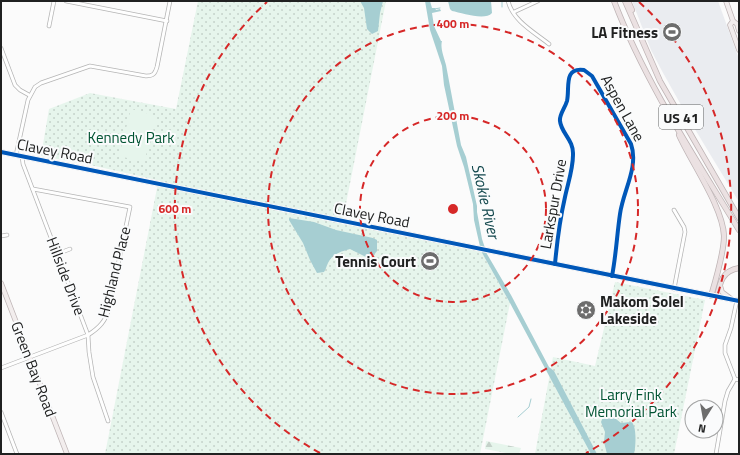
<svg xmlns="http://www.w3.org/2000/svg" width="740" height="455" viewBox="0 0 740 455" font-family="'Titillium Web',sans-serif">
  <style>
    .built { fill: #eaecf0 }
    .green { fill: url(#green-dots) }
    .forest { fill: url(#forest-firs) }
    .pitch { fill: #e6f5ec }
    .water { fill: #a6ced2 }
    .lines { fill: none; stroke-linecap: round; stroke-linejoin: round }
    .stream { stroke: #a6ced2; stroke-width: 1 }
    .minor-casing { stroke: #b5b5b5; stroke-width: 4.5 }
    .major-casing { stroke: #beb4b5; stroke-width: 5.5 }
    .highway-casing { stroke: #beb4b5; stroke-width: 6 }
    .minor { stroke: #fefefe; stroke-width: 3 }
    .major { stroke: #f2eded; stroke-width: 4 }
    .highway { stroke: #ebe1e2; stroke-width: 4.5 }
    .cycleway-casing { stroke: #fafbfc; stroke-width: 6 }
    .cycleway { stroke: #0057b8; stroke-width: 4 }
    .ring { fill: none; stroke: #d62828; stroke-width: 2; stroke-dasharray: 7 5 }
    .labels { text-anchor: middle; dominant-baseline: central; stroke-width: 4; stroke-linejoin: round; paint-order: stroke }
    .shield { fill: #fafbfc; stroke: #616263; stroke-width: 1 }
    .shield-label { font-size: 14px; font-weight: bold; fill: #202121 }
    .poi-label { font-size: 15px; font-weight: bold; fill: #202121; stroke: #fafbfc; text-anchor: end }
    .street-label { font-size: 15px; fill: #202121; stroke: #fafbfc }
    .park-label { font-size: 15px; fill: #005332; stroke: #fafbfc }
    .water-label { font-size: 16px; font-style: italic; fill: #11464b; stroke: #fafbfc }
    .centre { fill: #d62828; stroke: #fafbfc; stroke-width: 2 }
    .ring-label { font-size: 12px; text-anchor: middle; font-weight: bold; fill: #d62828; stroke: #fafbfc; stroke-width: 4; stroke-linejoin: round; paint-order: stroke }
  </style>
  <defs>
    <pattern id="green-dots" width="8" height="8" patternUnits="userSpaceOnUse"><rect width="8" height="8" fill="#e6f5ec"/><path d="M2 2h.1M6 6h.1" fill="none" stroke="#c5d2ca" stroke-width="1.8" stroke-linecap="round"/></pattern>
    <pattern id="forest-firs" width="22" height="20" patternUnits="userSpaceOnUse"><rect width="22" height="20" fill="#e6f5ec"/><path d="M5 1l3.5 6h-7zM16 11l3.5 6h-7z" fill="#c5d2ca"/></pattern>
  </defs>
  <rect width="100%" height="100%" fill="#fbfbfb"/>
  <polygon class="built" points="632,1 718,1 739,59 739,202 690,121 662,71 651,50"/>
  <g class="green">
    <polygon points="198,1 386,1 342,224 481,251 510,303 480,454 105,454 157,188 161,181 95,166 41,156 49,109 90,93 176,109"/>
    <polygon points="615,282 705,300 674,454 535,454 553,357 595,366"/>
  </g>
  <polygon class="forest" points="486,441 521,448 519,454 511,454 485,449"/>
  <polygon class="pitch" points="131,109 157,116 144,162 119,156"/>
  <g class="water">
    <polygon points="360,1 383,1 380,13 378,31 372,34 367,29 364,8"/>
    <path d="M425,1H430L432,8H435L436,10L440,9L441,11L432,13L434,26L441,41H442C440,48 444,57 446,65L461,145L466,157L477,206V212L482,239L487,254L511,295L549,367L554,371L597,454H591L510,303L481,251L474,220L473,204L464,167L457,146L444,85L442,66L430,30Z"/>
    <path d="M448,1H491L492,13C485,21 462,13 452,11L450,9Z"/>
    <path d="M289,218L314,222L336,230L373,238L377,240V251L373,256L368,258L350,249C342,251 332,254 328,263C326,267 326,269 324,272L317,273L310,260L303,243L289,220Z"/>
    <path d="M606,415H611L621,423C624,423 628,422 631,422C637,424 636,448 634,454H607L604,442L605,432L601,422L603,417Z"/>
  </g>
  <g class="lines">
    <g class="stream">
      <polyline points="502,1 502,7"/>
      <polyline points="434,9 440,8"/>
      <polyline points="518,417 529,407 531,399"/>
    </g>
    <g class="minor-casing">
      <g id="minor">
        <polyline points="66,1 167,21"/>
        <path d="M508,1C513,21 534,32 549,44"/>
        <polyline points="514,12 538,1"/>
        <polyline points="49,26 54,1"/>
        <polyline points="1,48 15,85 20,90 29,95"/>
        <path d="M16,155L28,100L35,87L41,83L90,66L146,76C153,76 155,74 157,67L170,1"/>
        <polyline points="22,156 23,164 88,335 89,352 93,377 108,421"/>
        <polyline points="674,210 684,227 685,232 674,289"/>
        <polyline points="1,236 7,235"/>
        <polyline points="57,254 70,249"/>
        <path d="M555,264C557,242 560,219 565,197C568,183 573,169 573,155C574,140 561,133 560,121C559,115 565,108 567,101C570,88 563,67 584,70L592,76L631,144C639,167 623,191 620,214C617,234 616,256 612,276"/>
        <polyline points="737,300 731,328 725,345 725,353 735,379 739,380"/>
        <path d="M1,368L88,335C99,328 106,321 109,308L130,207L33,189"/>
        <polyline points="1,412 17,454"/>
        <polyline points="716,454 725,401 728,391 735,379"/>
      </g>
    </g>
    <g class="major-casing">
      <g id="major">
        <polyline points="726,1 733,21 737,24 739,31"/>
        <polyline points="733,21 730,25 739,50"/>
        <polyline points="1,152 739,301"/>
        <polyline points="1,283 67,454"/>
        <polyline points="720,285 722,292 730,298"/>
      </g>
    </g>
    <g class="highway-casing">
      <g id="highway">
        <path d="M614,1C645,82 694,156 739,230"/>
        <polyline points="625,1 660,81 739,218"/>
        <polyline points="628,1 632,10"/>
        <path d="M679,135C691,162 723,207 724,236C724,253 716,279 711,296"/>
        <path d="M717,297C720,282 722,271 739,268"/>
      </g>
    </g>
    <use href="#minor" class="minor"/>
    <use href="#major" class="major"/>
    <use href="#highway" class="highway"/>
    <g class="cycleway-casing">
      <g id="cycleway">
        <polyline points="1,152 739,301"/>
        <path d="M555,264C557,242 560,219 565,197C568,183 573,169 573,155C574,140 561,133 560,121C559,115 565,108 567,101C570,88 563,67 584,70L592,76L631,144C639,167 623,191 620,214C617,234 616,256 612,276"/>
      </g>
    </g>
    <use href="#cycleway" class="cycleway"/>
  </g>
  <g class="ring">
    <circle cx="453" cy="209" r="93"/>
    <circle cx="453" cy="209" r="185"/>
    <path d="M320 453A278 278 0 0 1 267 2M639 2A278 278 0 0 1 586 453"/>
  </g>
  <defs>
    <g id="stadium-disc" transform="scale(1)"><circle r="9.5" fill="#6d6d6d" stroke="#fafbfc"/><path d="M0-5a6.5 5 0 1 0 0 10a6.5 5 0 1 0 0-10ZM-3.5-1.8h7v3.6h-7Z" fill="#fff"/></g>
    <g id="synagogue-disc" transform="scale(1)"><circle r="9.5" fill="#6d6d6d" stroke="#fafbfc"/><path d="M0-6.5L5.6 3.2H-5.6ZM0 6.5L5.6-3.2H-5.6Z" fill="#fff"/></g>
  </defs>
  <g fill-rule="evenodd">
    <use href="#stadium-disc" x="672" y="32"/>
    <use href="#stadium-disc" x="430" y="261"/>
    <use href="#synagogue-disc" x="586" y="310"/>
  </g>
  <g class="labels">
    <rect class="shield" x="659" y="105" width="44" height="24" rx="3"/>
    <g class="shield-label">
      <text x="681" y="117">US 41</text>
    </g>
    <g class="poi-label">
      <text x="658" y="32">LA Fitness</text>
      <text x="416" y="261">Tennis Court</text>
      <text x="600" y="301" text-anchor="start">Makom Solel<tspan x="600" dy="17">Lakeside</tspan></text>
    </g>
    <g class="street-label">
      <text transform="translate(623 108) rotate(61)">Aspen Lane</text>
      <text transform="translate(55 151) rotate(11)">Clavey Road</text>
      <text transform="translate(553 204) rotate(-80)">Larkspur Drive</text>
      <text transform="translate(372 215) rotate(11)">Clavey Road</text>
      <text transform="translate(114 272) rotate(-76)">Highland Place</text>
      <text transform="translate(66 276) rotate(69)">Hillside Drive</text>
      <text transform="translate(34 369) rotate(69)">Green Bay Road</text>
    </g>
    <g class="park-label">
      <text x="131" y="137">Kennedy Park</text>
      <text x="631" y="394">Larry Fink<tspan x="631" dy="17">Memorial Park</tspan></text>
    </g>
    <g class="water-label">
      <text transform="translate(486 201) rotate(77)">Skokie River</text>
    </g>
  </g>
  <circle cx="453" cy="209" r="6" class="centre"/>
  <g class="ring-label">
    <text x="453" y="28">400 m</text>
    <text x="453" y="120">200 m</text>
    <text x="175" y="213">600 m</text>
  </g>
  <rect width="740" height="455" fill="none" stroke="#202121" stroke-width="4"/>
  <g transform="translate(704 419) rotate(191)"><circle r="19" fill="#fafbfc" stroke="#a3a4a4"/>
  <path d="M0-3L7 15L0 10L-7 15Z" fill="#6d6d6d"/>
  <text y="-6" font-size="11" font-weight="bold" text-anchor="middle" fill="#202121">N</text>
  </g>
</svg>
